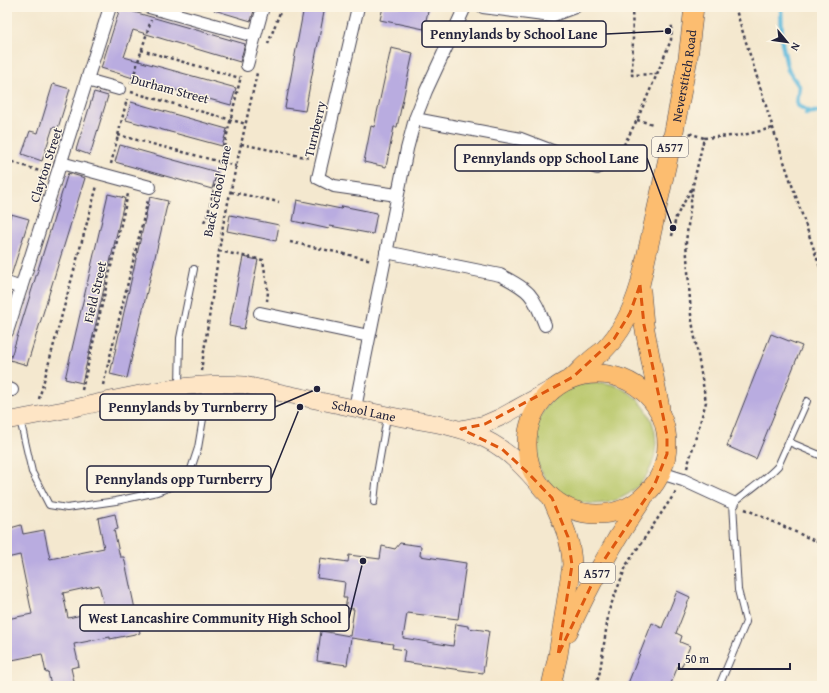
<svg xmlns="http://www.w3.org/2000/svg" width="829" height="693" viewBox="0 0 829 693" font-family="'Gentium Book Plus',serif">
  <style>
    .green { fill: #b7c668; stroke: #6c7452 }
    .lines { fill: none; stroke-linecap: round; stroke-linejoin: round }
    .stream { stroke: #5fbadd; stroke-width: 4.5 }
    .building { fill: #b9ace0; fill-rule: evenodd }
    .lane-casing { stroke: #424051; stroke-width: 8 }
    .street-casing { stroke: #424051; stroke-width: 14 }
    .secondary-casing { stroke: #424051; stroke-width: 18 }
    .primary-casing { stroke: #424051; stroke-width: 20 }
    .path { stroke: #424051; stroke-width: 2.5; stroke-dasharray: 3 3; stroke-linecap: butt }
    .lane { stroke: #fff; stroke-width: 6 }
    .street { stroke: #fff; stroke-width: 12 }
    .secondary { stroke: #fee5c5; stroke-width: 17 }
    .primary { stroke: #fcbd6f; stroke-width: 19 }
    .marked { fill: none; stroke: #de560e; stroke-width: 3; stroke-dasharray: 8 5; stroke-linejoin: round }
    .labels { text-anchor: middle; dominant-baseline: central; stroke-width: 3; stroke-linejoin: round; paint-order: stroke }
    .shield { fill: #fcf5e5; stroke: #63616e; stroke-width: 1 }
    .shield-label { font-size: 12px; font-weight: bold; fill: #22223b }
    .street-label { font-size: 13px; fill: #22223b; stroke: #fcf5e5 }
    .leader { fill: none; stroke: #22223b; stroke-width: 1.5 }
    .callout-dot { fill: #22223b; stroke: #fcf5e5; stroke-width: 1.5 }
    .callout { fill: #fcf5e5; stroke: #22223b; stroke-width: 1.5 }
    .callout-label { font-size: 14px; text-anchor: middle; font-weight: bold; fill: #22223b }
  </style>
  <rect width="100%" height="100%" fill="#fcf5e5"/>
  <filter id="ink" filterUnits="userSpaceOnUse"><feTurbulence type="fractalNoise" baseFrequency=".025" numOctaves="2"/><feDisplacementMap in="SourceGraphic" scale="8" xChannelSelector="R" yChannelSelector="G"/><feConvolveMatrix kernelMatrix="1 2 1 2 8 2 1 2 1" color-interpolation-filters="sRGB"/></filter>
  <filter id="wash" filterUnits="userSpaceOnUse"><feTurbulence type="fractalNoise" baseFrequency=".012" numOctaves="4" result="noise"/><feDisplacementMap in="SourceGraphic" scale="16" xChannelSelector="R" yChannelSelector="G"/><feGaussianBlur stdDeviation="0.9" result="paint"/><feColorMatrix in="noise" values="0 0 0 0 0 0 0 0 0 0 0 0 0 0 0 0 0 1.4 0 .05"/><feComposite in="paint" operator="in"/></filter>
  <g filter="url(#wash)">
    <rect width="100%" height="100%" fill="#f4e8cf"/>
    <circle class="green" cx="595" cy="443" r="61"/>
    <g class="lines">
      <g class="stream">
        <polyline points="781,7 782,43 788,70 799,86 797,105 810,112"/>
        <polyline points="806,114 810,112 822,112"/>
      </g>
    </g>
    <g id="blocks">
      <g class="building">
        <polygon points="215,7 255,7 251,21 214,10"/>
        <polygon points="304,7 325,7 305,111 285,108"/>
        <polygon points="383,7 429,7 424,29 380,20"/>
        <polygon points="120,8 245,44 240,62 133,30 124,57 236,88 231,105 146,82 101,68"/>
        <polygon points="391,48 413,53 397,127 394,127 386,167 364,162 371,126 374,127"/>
        <polygon points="53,84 70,89 58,128 53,127 42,161 22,154 30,131 38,133"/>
        <polygon points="94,92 108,96 90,155 76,150"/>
        <polygon points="131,102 227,129 222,146 126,120"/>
        <polygon points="120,145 217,172 212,189 115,162"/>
        <polygon points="68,173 85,178 27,365 10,360"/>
        <polygon points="108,194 125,198 82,383 65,379"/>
        <polygon points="150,197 168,201 127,378 110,374"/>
        <polygon points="297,200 341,209 342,206 377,213 373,234 330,226 329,229 293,221"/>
        <polygon points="11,214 29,219 11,276 7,276 7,227"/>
        <polygon points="230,215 279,225 276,241 227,231"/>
        <polygon points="243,257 258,260 244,329 229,326"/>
        <polygon points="771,334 802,346 756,459 727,446"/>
        <path d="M115,514L118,529L114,530L120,557H124L140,633L110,639V637L74,644L79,666L71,668L75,686H51L48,672L46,673L42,654L7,661V619L32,614L20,555L7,558V529L21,525L23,534L44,530L50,559L104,548L98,518ZM99,585L105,610L68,618L63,593Z"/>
        <polygon points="400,543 421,546 420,556 466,563 458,619 407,613 403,638 453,646 456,624 468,626 468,628 489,631 483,673 403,662 405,650 392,648 393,644 351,638 347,665 317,661 321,631 350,636 354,609 345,608 347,598 343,598 345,582 317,578 320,558 348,562 349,555 380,559 382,546 395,549"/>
        <polygon points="677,591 690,597 676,633 682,636 680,642 690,646 681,668 678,666 670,686 627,686 652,623 662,628"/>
      </g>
    </g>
  </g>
  <g filter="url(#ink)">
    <use href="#blocks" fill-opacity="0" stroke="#424051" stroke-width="1"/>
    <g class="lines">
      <g class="lane-casing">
        <g id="lane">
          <polyline points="179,386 180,338 194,269"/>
          <polyline points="20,419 32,472 49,505 67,508 116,501 157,492 187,481 198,448 204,413 205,386"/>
          <polyline points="789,442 822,456"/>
          <polyline points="374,502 377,474 387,417"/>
          <path d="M719,686L746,622L738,590L733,503C748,491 765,480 778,466L807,401"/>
        </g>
      </g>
      <g class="street-casing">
        <g id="street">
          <polyline points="149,7 254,36"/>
          <polyline points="358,7 318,178 334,186 397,195"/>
          <polyline points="483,7 551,16 575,7"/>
          <polyline points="247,65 263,7"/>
          <polyline points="87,80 119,89"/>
          <polyline points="415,119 521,139 597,168"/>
          <polyline points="61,163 150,187"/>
          <path d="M386,252L500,275C530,290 533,294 545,325"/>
          <polyline points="7,283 21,288"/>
          <polyline points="260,313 369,336"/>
          <polyline points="7,332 110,7"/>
          <polyline points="7,388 12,390"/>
          <polyline points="355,408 407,149 415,119 426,91 465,7"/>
          <polyline points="661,473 683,480 733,503"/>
        </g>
      </g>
      <g class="secondary-casing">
        <g id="secondary">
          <path id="s1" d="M7,421C31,416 55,412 79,407C134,395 188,381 244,385C292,395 339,405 387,415C420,422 456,424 487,440C509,451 527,471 543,490"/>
          <polyline points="461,429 485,424 501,417 557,386"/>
        </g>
      </g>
      <g class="primary-casing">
        <g id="primary">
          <polyline points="641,291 644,325 660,408"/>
          <circle cx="597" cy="444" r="70"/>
          <path id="s2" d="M573,377C579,372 583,366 589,362C594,357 599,354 604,350C622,332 633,309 640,285L674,131L688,58L694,7"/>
          <path d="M568,632C589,586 613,542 642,500"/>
          <path d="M551,686L558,655L572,565C571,537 562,523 552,498"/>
        </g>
      </g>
      <g class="path">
        <polyline points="735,7 777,141 822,273"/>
        <polyline points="268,44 282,7"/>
        <polyline points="141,50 240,78"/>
        <polyline points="657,74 671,40 672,23"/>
        <polyline points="131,84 151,20"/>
        <polyline points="131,92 246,124"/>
        <polyline points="637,120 653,124"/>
        <polyline points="118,135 236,166"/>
        <polyline points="704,138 743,135 773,128"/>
        <polyline points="241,144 310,158"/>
        <polyline points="7,160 45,173"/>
        <polyline points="608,162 618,156 637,120 657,74 632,75 633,37 632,7"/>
        <polyline points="111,164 127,99"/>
        <polyline points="231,192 279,202"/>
        <polyline points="204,222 208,214 241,76"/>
        <polyline points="672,236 676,217 692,188"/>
        <polyline points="290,242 372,260"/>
        <polyline points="219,251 263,260 268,292 267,301"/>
        <polyline points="201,371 223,225 257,73"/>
        <polyline points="103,385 148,200"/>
        <polyline points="82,390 128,194"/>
        <polyline points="39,399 97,186"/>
        <polyline points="687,468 706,402 691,315 686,242 693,185 704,138 689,133"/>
        <polyline points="745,509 822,544"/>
        <polyline points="596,686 600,671 609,610 627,564 677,490"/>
      </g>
      <use href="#lane" class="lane"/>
      <use href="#street" class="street"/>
      <use href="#secondary" class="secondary"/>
      <use href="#primary" class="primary"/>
    </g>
  </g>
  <path class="marked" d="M640,285L644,325L667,435V454L654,486L602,563L558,655L572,565L568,537L552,498L528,473L502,449L461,429L485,424L573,377L614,339L630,313Z"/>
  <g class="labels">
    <g class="shield">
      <rect x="652" y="137" width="36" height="20" rx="3"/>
      <rect x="579" y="563" width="36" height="20" rx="3"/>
    </g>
    <g class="shield-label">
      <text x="670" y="147">A577</text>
      <text x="597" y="573">A577</text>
    </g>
    <g class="street-label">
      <text stroke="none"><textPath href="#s2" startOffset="330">Neverstitch Road</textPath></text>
      <text transform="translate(170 89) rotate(15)">Durham Street</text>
      <text transform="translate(315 129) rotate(-77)">Turnberry</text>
      <text transform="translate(46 165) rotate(-72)">Clayton Street</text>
      <text transform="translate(217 191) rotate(-78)">Back School Lane</text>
      <text transform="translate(95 292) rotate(-77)">Field Street</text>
      <text stroke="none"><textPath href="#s1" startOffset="363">School Lane</textPath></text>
    </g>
  </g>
  <path class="leader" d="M668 31L606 34M673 228L647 158M317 389L275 407M300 407L271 479M363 561L349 618"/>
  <g class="callout-dot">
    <circle cx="668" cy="31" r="4"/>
    <circle cx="673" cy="228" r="4"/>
    <circle cx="317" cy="389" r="4"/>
    <circle cx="300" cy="407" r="4"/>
    <circle cx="363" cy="561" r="4"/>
  </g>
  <g class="callout">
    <rect x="422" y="21" width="184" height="26" rx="4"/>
    <rect x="455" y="145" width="192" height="26" rx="4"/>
    <rect x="100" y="394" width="175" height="26" rx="4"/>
    <rect x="87" y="466" width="184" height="26" rx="4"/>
    <rect x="80" y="605" width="269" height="26" rx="4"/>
  </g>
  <g class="callout-label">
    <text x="514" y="39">Pennylands by School Lane</text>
    <text x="551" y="163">Pennylands opp School Lane</text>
    <text x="188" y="412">Pennylands by Turnberry</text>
    <text x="179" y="484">Pennylands opp Turnberry</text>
    <text x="215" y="623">West Lancashire Community High School</text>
  </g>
  <rect width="829" height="693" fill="none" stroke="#fcf5e5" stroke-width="24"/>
  <g transform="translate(787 42) rotate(119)" stroke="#fcf5e5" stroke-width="3" paint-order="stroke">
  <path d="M0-3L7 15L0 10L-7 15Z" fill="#22223b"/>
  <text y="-6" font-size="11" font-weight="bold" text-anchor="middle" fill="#22223b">N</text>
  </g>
  <path d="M679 663v6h111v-6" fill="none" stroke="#22223b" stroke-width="2"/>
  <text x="685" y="663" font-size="12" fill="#22223b" stroke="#fcf5e5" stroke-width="3" paint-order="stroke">50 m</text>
</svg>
